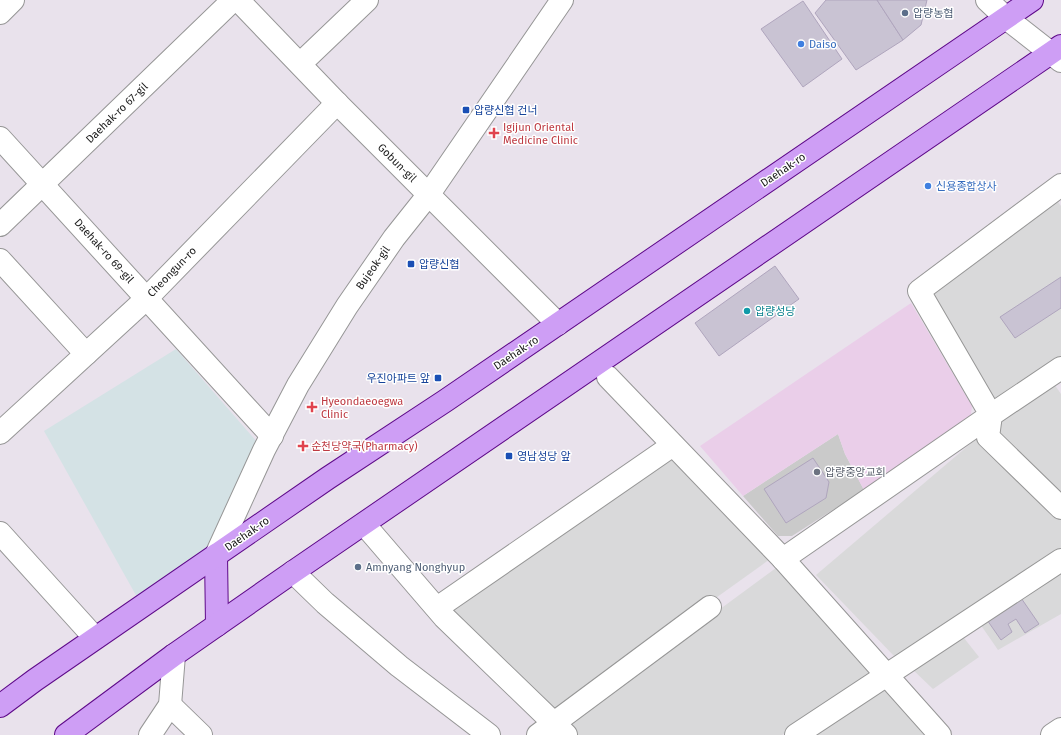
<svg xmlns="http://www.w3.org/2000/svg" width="1061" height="735" viewBox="0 0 1061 735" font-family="'Fira Sans','Noto Sans KR',sans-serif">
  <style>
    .residential { fill: #d9d9da }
    .industrial { fill: #d4e2e5 }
    .religious { fill: #cacaca }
    .farmland { fill: #eacee9 }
    .building { fill: #c9c3d3; stroke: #afa5bd }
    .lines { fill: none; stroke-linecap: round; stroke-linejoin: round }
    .minor-casing { stroke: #969696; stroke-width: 24 }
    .major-casing { stroke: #5e0a89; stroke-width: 24 }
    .minor { stroke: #fff; stroke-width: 22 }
    .major { stroke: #ce9ef5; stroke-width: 22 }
    .service-dot { fill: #5c6f8a; stroke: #fff; stroke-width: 1.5 }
    .shop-dot { fill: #3f7fe0; stroke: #fff; stroke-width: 1.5 }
    .transit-dot { fill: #1a4fb4; stroke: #fff; stroke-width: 1.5 }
    .health-dot { fill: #e0444e; stroke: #fff; stroke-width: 1.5 }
    .culture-dot { fill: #0f9aa8; stroke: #fff; stroke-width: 1.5 }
    .worship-dot { fill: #6b7280; stroke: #fff; stroke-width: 1.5 }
    .labels { text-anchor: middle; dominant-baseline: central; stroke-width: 3; stroke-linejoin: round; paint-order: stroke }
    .service-label { font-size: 11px; fill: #4e5e75; stroke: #fff; text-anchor: start }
    .shop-label { font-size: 11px; fill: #366cbe; stroke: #fff; text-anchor: start }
    .transit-label { font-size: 11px; fill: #164399; stroke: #fff; text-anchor: start }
    .street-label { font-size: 11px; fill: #1c1c1c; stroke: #fff }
    .health-label { font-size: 11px; fill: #be3a42; stroke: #fff; text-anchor: start }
    .culture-label { font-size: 11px; fill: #0d838f; stroke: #fff; text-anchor: start }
    .worship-label { font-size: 11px; fill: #5b616d; stroke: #fff; text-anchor: start }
  </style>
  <rect width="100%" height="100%" fill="#e9e2ec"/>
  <g class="residential">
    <polygon points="1056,199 1061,206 1061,362 996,407 923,293"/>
    <polygon points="1052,381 1061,394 1061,500 996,436 997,418"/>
    <polygon points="976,439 1061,519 1061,552 896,658 816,575"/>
    <polygon points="670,455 773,557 555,713 448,608"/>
    <polygon points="780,565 875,673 782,735 576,735 564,724"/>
    <polygon points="1061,566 1061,614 998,650 978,621"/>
    <polygon points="960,633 979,657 933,689 909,666"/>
    <polygon points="884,682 932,735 804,735"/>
  </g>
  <polygon class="industrial" points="176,349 264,450 216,555 142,606 44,431"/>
  <polygon class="religious" points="838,434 845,454 864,490 792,536 778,536 743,496"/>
  <polygon class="farmland" points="911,303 972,406 970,422 864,490 845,454 838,434 743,496 700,446"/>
  <g class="building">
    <polygon points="826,0 877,0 903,40 856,70 815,13"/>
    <polygon points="877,0 927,0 921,25 903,40"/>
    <polygon points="803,1 842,59 803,87 761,29"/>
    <polygon points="775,266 799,299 719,356 695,323"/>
    <polygon points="1061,277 1061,308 1015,338 1000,317"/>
    <polygon points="813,458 829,482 826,498 786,523 764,489"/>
    <polygon points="1019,595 1039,624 1025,633 1016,619 1008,624 1012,632 1001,640 985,617"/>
  </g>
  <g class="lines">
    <g class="minor-casing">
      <g id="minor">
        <polyline points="238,0 337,103 558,324"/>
        <polyline points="987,0 1006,18 1061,61"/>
        <polyline points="0,13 13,0"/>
        <polyline points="300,64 367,0"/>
        <polyline points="0,138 272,436"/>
        <polyline points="0,225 233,0"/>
        <polyline points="0,260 86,354"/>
        <polyline points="1061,368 991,415 988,437 1061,508"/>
        <polyline points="608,377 783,559 940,735"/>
        <polyline points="0,433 146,299 337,103"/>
        <polyline points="364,524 444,617 566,735"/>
        <polyline points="0,533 95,638"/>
        <polyline points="216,555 264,450 298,385 347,306 394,238 429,194 562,0"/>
        <polyline points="783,559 991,415 919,291 1061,185"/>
        <polyline points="293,572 325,603 399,666 489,735"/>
        <polyline points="437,608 673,445"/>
        <polyline points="170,705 201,735"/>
        <polyline points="150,735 170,705 174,655"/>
        <polyline points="538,735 710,607"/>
        <polyline points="796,735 1061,560"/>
        <polyline points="1052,735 1061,729"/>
      </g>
    </g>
    <g class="major-casing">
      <g id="major">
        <polyline points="216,555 217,625"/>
        <polyline points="0,706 35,680 328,478 445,401 1032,0"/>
        <polyline points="66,735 174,655 293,572 1061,46"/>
      </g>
    </g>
    <use href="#minor" class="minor"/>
    <use href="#major" class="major"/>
  </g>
  <g class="service-dot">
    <circle cx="905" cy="13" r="4"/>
    <circle cx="358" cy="567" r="4"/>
  </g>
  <g class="shop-dot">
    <circle cx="801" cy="44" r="4"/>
    <circle cx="928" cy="186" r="4"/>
  </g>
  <g class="transit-dot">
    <rect x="462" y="106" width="8" height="8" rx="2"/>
    <rect x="407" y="260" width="8" height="8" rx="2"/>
    <rect x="434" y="374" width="8" height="8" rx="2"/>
    <rect x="505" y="452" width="8" height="8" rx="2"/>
  </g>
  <g class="health-dot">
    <path d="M492 127h4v4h4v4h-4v4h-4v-4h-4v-4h4z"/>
    <path d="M310 401h4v4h4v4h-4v4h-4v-4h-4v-4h4z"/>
    <path d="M301 440h4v4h4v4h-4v4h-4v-4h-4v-4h4z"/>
  </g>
  <circle class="culture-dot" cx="747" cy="311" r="4"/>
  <circle class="worship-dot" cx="817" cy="472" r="4"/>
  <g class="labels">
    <g class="service-label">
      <text x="913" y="13">압량농협</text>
      <text x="366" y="567">Amnyang Nonghyup</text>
    </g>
    <g class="shop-label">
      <text x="809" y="44">Daiso</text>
      <text x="936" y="186">신용종합상사</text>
    </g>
    <g class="transit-label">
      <text x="474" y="110">압량신협 건너</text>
      <text x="419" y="264">압량신협</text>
      <text x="430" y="378" text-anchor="end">우진아파트 앞</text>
      <text x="517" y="456">영남성당 앞</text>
    </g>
    <g class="street-label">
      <text transform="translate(117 113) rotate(-44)">Daehak-ro 67-gil</text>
      <text transform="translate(397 163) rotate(45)">Gobun-gil</text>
      <text transform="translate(783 170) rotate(-34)">Daehak-ro</text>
      <text transform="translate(104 251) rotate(48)">Daehak-ro 69-gil</text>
      <text transform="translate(373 268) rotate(-55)">Bujeok-gil</text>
      <text transform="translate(172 272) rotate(-46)">Cheongun-ro</text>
      <text transform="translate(516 353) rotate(-34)">Daehak-ro</text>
      <text transform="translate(247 534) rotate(-35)">Daehak-ro</text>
    </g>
    <g class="health-label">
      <text x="503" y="127">Igijun Oriental<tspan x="503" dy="13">Medicine Clinic</tspan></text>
      <text x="321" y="401">Hyeondaeoegwa<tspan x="321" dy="13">Clinic</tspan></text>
      <text x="311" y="446">순천당약국(Pharmacy)</text>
    </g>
    <g class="culture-label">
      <text x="755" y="311">압량성당</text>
    </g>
    <g class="worship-label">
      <text x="825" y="472">압량중앙교회</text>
    </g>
  </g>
</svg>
